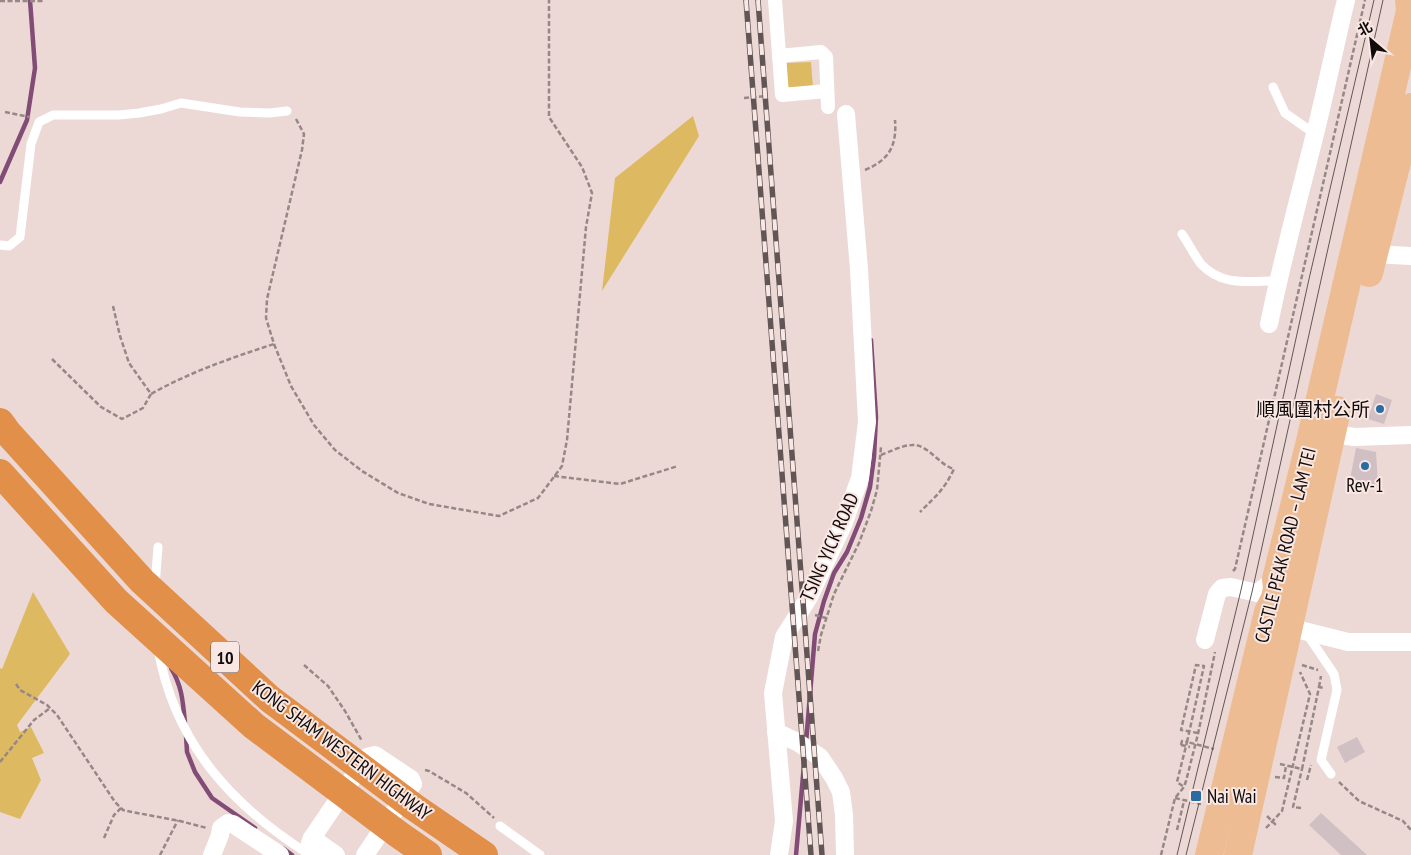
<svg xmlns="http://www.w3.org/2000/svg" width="1411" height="855" viewBox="0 0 1411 855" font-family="'PT Sans Narrow','Noto Sans SC',sans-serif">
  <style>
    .green { fill: #ddba61 }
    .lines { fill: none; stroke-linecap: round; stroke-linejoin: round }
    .stream { stroke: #824c77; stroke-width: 4.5 }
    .building { fill: #d0bfc3 }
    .path { stroke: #968886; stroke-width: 2.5; stroke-dasharray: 5 2.5; stroke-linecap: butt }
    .service { stroke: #fff; stroke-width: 9 }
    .pedestrian { stroke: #fff; stroke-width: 14 }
    .minor { stroke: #fff; stroke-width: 18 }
    .primary { stroke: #edbc92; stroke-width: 28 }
    .motorway { stroke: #e18f49; stroke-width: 28 }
    .tram { stroke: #615655; stroke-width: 1 }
    .rail-casing { stroke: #615655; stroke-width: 5.5 }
    .rail { stroke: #f9e7e3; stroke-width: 4; stroke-dasharray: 11; stroke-linecap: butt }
    .poi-dot { fill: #2a6ca2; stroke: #f9e7e3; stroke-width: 2 }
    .labels { text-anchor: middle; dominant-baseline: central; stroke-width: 4; stroke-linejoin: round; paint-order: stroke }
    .shield { fill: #f9e7e3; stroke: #574d4b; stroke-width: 1 }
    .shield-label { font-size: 18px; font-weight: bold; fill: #110b0a }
    .poi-label { font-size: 19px; fill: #110b0a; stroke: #f9e7e3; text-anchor: end }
    .street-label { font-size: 19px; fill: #110b0a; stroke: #f9e7e3 }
  </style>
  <rect width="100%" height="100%" fill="#ecd9d6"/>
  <g class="green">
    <polygon points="811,62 813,87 785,88 784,63"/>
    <polygon points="693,116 699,136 602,291 615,178"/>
    <polygon points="33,592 70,654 17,725 20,732 31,727 44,753 32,758 41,780 20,819 0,812 0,668 2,669"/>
  </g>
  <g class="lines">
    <g class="stream">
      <polyline points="0,182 27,120 35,68 30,0"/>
      <path d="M171,668C182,686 183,702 185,723"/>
      <polyline points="186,735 187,752 195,772 212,798 255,828"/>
      <polyline points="806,743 815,634 824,601 834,573 847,552 861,518 870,487 874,457 876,417 871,340"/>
      <polyline points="284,849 292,855"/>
      <polyline points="796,855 805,753"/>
    </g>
  </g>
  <g class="building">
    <polygon points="1376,394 1392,400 1384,424 1368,419"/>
    <polygon points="1356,448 1376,452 1378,485 1350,479"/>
    <polygon points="1357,737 1365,752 1345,763 1337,747"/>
    <polygon points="1321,813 1367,855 1341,855 1309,825"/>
  </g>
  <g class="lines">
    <g class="path">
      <polyline points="0,1 44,1"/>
      <polyline points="744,98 768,96"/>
      <polyline points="5,112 30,117"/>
      <polyline points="296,119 304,134 302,150 267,299 266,318 274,344 291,386 314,425 335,450 362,471 398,493 429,504 499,516 538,498 562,466 567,440 586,227 592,193 582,167 549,117 549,0"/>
      <path d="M865,170C889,160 897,146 895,120"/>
      <path d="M113,306L120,336L129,363L151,394C190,372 231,358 274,344"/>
      <polyline points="52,359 101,407 122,419 143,408 151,394"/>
      <path d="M881,455C889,452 903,445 912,445C928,444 939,465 954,469C944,490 936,496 920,512"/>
      <polyline points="554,476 620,484 678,466"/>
      <polyline points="1233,571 1235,569 1365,0"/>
      <polyline points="815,615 826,618"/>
      <polyline points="818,651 821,635 834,594 859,543 871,511 877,490 881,447"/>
      <polyline points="304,665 328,686 345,711 362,741"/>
      <polyline points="1302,665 1318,670"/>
      <polyline points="16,684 20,690 47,705 57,715 115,802 123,810 132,812 180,821 207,828"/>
      <polyline points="1319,687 1321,676"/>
      <polyline points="1198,733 1181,730 1196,665 1204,666 1187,742 1214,749"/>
      <polyline points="1181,745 1182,741 1187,742 1177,782 1184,787"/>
      <polyline points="1181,745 1190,747"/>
      <polyline points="0,762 34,720 50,708"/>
      <polyline points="1280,764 1302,769 1319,687 1324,688"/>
      <polyline points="425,770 429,771 466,793 494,818"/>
      <polyline points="1275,777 1284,778 1286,766"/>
      <polyline points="1307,780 1311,765"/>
      <polyline points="1339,782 1359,801 1403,821 1411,830"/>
      <polyline points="1175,798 1201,804"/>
      <polyline points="1301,808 1293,807 1302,769"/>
      <polyline points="1267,816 1277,826"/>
      <polyline points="1266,828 1282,811 1310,694 1300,672"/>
      <polyline points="1177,830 1184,801"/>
      <polyline points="104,838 114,815 121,808"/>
      <polyline points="160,855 178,820"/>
      <polyline points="1161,855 1175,798 1184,787 1186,781 1198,734 1215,652"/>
    </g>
    <g class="service">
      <polyline points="1273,87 1285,113 1315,134"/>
      <path d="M1182,234C1189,244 1194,255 1201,264C1222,287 1250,281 1277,281"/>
      <polyline points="0,245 9,246 20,237 31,144 39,122 53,115 119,115 139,113 161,109 181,103 240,112 270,113 287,111"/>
      <polyline points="155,586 158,547"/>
      <polyline points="1307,634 1334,674 1337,690 1321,760 1331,774"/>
      <path d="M158,649C175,744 231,805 310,855"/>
      <polyline points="500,826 540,855"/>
    </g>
    <g class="pedestrian">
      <polyline points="775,0 782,95 827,91"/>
      <polyline points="779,56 821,52 826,57 828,107"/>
    </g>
    <g class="minor">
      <polyline points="1373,254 1411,256"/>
      <path d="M1269,324C1282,260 1299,198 1315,134C1326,90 1335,45 1346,0"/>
      <polyline points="1323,432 1354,437 1411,435"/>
      <polyline points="1288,627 1348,642 1411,642"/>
      <polyline points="1205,640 1217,594 1222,588 1231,587 1257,593 1276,579"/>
      <polyline points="776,732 797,742 820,757 834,778 841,792 844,815 845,855"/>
      <polyline points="312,838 336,855"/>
      <polyline points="212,855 220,835 221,828 228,823 233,824 280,855"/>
      <path d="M312,855C308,849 309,844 312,838L367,757L375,755L411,779L413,784L365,855"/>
      <polyline points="779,855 784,821 773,693 784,637 809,597 843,525 860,478 867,422 859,269 846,114"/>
    </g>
    <g class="primary">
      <polyline points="1369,273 1411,107"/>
      <polyline points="1209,855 1268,612 1275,598 1277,588 1276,579 1279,567 1311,437 1410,11 1409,0"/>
      <polyline points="1238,855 1337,410"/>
    </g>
    <g class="motorway">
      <polyline points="0,422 8,433 142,581 270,699 414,807 484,855"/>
      <polyline points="0,473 116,601 254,726 398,834 428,855"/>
    </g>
    <g class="tram">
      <polyline points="1177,855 1241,590 1309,279 1374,0"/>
      <polyline points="1186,855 1252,592 1383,0"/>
    </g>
    <g class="rail-casing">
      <g id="rail">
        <polyline points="746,0 811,855"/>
        <polyline points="758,0 822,855"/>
      </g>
    </g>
    <use href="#rail" class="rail"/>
  </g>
  <g class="poi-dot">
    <circle cx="1380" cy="409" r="5"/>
    <circle cx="1365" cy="466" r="5"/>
    <rect x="1190" y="790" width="12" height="12" rx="2.5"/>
  </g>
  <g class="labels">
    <rect class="shield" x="211" y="641.5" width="28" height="31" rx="4"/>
    <g class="shield-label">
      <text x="225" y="657">10</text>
    </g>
    <g class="poi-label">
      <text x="1370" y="409">順風圍村公所</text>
      <text x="1365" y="485" text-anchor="middle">Rev-1</text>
      <text x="1207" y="796" text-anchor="start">Nai Wai</text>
    </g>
    <g class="street-label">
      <text transform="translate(1285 545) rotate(-76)">CASTLE PEAK ROAD – LAM TEI</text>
      <text transform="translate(829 547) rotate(-66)">TSING YICK ROAD</text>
      <text transform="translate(342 750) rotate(37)">KONG SHAM WESTERN HIGHWAY</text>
    </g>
  </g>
  <g transform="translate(1371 40) rotate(332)" stroke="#f9e7e3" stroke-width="4" paint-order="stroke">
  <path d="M0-4L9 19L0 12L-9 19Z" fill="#110b0a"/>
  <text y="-8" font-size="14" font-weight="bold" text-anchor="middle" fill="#110b0a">北</text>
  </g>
</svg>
